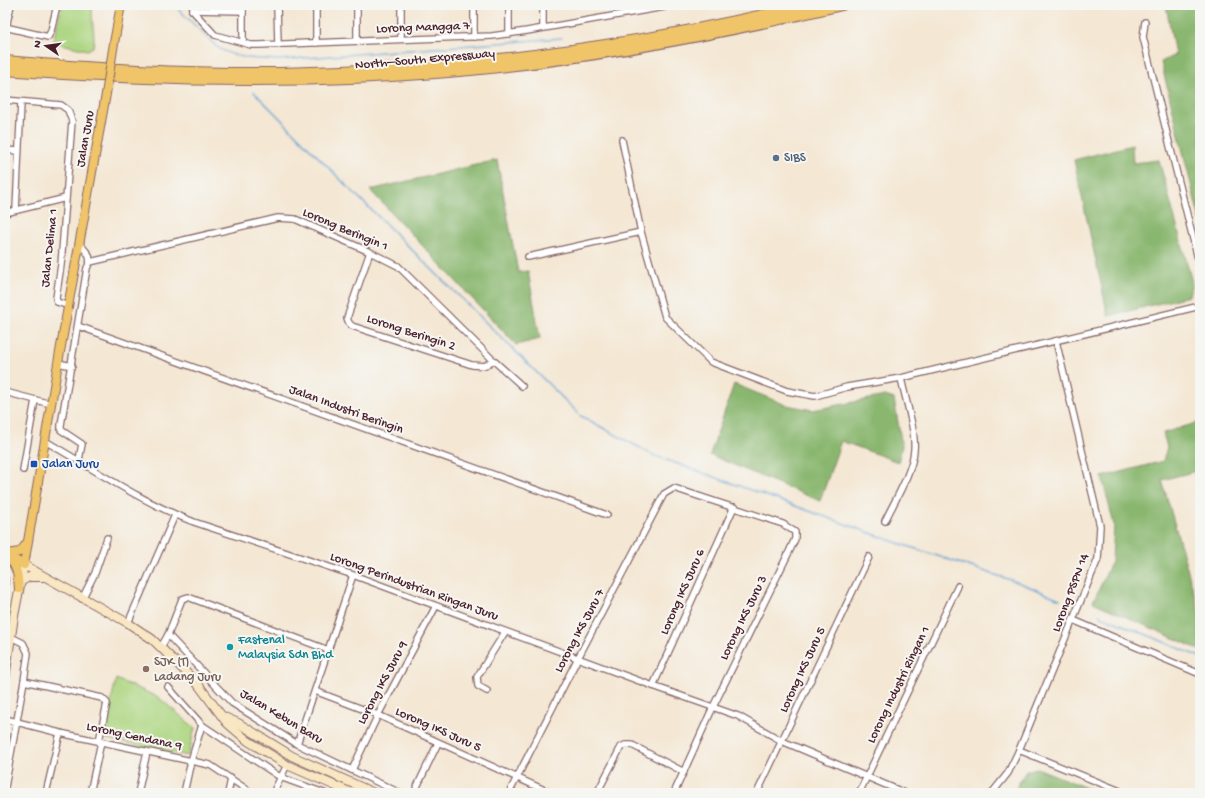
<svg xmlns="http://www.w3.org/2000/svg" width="1205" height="798" viewBox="0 0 1205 798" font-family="'Gochi Hand',sans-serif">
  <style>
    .green { fill: #add682; stroke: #7c7a56 }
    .forest { fill: #8ab770; stroke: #6a6b4e }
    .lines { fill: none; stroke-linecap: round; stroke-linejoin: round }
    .stream { stroke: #61a1d4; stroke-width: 1.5 }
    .street-casing { stroke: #866566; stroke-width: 8 }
    .secondary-casing { stroke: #866566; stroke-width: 10 }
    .primary-casing { stroke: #866566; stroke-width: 10 }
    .highway-casing { stroke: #866566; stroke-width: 12 }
    .street { stroke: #fff; stroke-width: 5.5 }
    .secondary { stroke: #f9e7c3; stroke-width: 8 }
    .primary { stroke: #f0c469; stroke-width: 8 }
    .highway { stroke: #f0c469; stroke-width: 10 }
    .primary-bridge-casing { stroke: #866566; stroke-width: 10; stroke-linecap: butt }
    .primary-bridge { stroke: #f0c469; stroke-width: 8 }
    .service-dot { fill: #5c6f8a; stroke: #f6f6f2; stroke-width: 1.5 }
    .transit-dot { fill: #1a4fb4; stroke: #f6f6f2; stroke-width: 1.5 }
    .culture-dot { fill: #0f9aa8; stroke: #f6f6f2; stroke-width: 1.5 }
    .education-dot { fill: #8d6e63; stroke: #f6f6f2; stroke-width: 1.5 }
    .labels { text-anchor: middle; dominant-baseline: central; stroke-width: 4; stroke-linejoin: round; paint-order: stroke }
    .street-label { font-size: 13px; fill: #4a1f2b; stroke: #f6f6f2 }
    .service-label { font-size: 13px; fill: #4e5e75; stroke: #f6f6f2; text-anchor: start }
    .transit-label { font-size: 13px; fill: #164399; stroke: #f6f6f2; text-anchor: start }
    .culture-label { font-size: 13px; fill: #0d838f; stroke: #f6f6f2; text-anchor: start }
    .education-label { font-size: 13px; fill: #785e54; stroke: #f6f6f2; text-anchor: start }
  </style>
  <rect width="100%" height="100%" fill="#f6f6f2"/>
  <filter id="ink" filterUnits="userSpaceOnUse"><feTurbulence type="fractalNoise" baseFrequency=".025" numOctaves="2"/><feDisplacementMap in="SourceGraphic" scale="8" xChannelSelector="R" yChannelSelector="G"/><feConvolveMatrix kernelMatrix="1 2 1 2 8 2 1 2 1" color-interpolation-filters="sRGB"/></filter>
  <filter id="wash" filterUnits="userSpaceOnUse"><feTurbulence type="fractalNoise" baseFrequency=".012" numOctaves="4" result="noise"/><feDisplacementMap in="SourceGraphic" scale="16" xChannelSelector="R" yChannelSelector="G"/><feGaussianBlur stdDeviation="0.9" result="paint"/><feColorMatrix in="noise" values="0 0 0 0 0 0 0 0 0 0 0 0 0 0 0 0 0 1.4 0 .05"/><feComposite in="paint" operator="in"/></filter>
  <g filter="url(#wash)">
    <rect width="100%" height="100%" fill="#f4e7d3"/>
    <g class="green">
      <path d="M62,5H93C90,19 96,32 93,47L87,50L53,42Z"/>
      <polygon points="116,679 158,697 195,728 188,756 103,738"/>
    </g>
    <g class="forest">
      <polygon points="1166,5 1200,5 1200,221 1161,62 1175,55"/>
      <polygon points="1132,145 1133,163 1159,160 1192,282 1189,296 1108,316 1074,160"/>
      <polygon points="497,160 518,272 528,271 540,339 516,345 370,190"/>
      <polygon points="734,384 786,405 813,410 885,396 894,399 902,446 898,462 841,441 820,501 710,455"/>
      <polygon points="1200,422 1200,470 1162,480 1200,614 1200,650 1093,602 1112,561 1114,525 1102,477 1163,461 1167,447 1163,433"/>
      <polygon points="1037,768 1099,793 1013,793 1026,771"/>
    </g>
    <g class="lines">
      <g class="stream">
        <path d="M174,5L217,47C235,59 258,59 279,60L562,38"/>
        <polyline points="254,92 342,181 581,416 653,455 901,544 1017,582 1060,599"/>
        <polyline points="1099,615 1200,657"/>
      </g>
    </g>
  </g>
  <g filter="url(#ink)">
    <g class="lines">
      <g class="street-casing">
        <g id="street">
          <polyline points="243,5 243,42"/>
          <polyline points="277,5 278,45"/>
          <polyline points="357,5 357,41"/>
          <polyline points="401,5 401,39"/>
          <polyline points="474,5 474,37"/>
          <polyline points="192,10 215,35 251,45 259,45 492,36 527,31 664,7"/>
          <polyline points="192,10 243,11"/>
          <polyline points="1145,22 1143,37 1200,267"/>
          <polyline points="5,27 48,37 51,31 57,5"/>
          <polyline points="6,27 11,5"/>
          <polyline points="543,28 543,5"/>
          <polyline points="509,34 509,5"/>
          <polyline points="316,43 316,5"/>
          <polyline points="5,100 61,105 68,110 72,121 61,265 56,298 57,302 69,306"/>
          <polyline points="622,140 641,232 665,317 711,362 787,391 815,396 847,387 901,378 1200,306"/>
          <polyline points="5,150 18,151"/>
          <polyline points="16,210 21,102"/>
          <polyline points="5,213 66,198"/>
          <polyline points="80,244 89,255 90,262"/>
          <polyline points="370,252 347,318 349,323 352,326 472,365 485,366 493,360"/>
          <polyline points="528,257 641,232"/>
          <polyline points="90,262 278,218 295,219 370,252 398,266 493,360 522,386"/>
          <polyline points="78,326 607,515"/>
          <polyline points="58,363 72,366"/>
          <polyline points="5,392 51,404"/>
          <path d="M45,441C94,469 141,502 194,522L353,575L653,686L738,716L782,741L905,793"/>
          <polyline points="79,460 82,444 61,430 61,425 87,268 90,262"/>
          <polyline points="23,470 35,400"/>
          <path d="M885,521C894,502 913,471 914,450C916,431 905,398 901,378"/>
          <polyline points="5,579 5,583"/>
          <polyline points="82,599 95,573 107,538"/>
          <polyline points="1073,620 1200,674"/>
          <polyline points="128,623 175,515"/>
          <polyline points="168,635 232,703 297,744 400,793"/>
          <polyline points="161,647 168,635 182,599 188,597 328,650"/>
          <polyline points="24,681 102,698 107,703 99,741"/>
          <polyline points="653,686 734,507"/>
          <polyline points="168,687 202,725 280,777 324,793"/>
          <polyline points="315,691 378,715 551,793"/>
          <polyline points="487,691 478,686 477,677 505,632"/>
          <polyline points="5,719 60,733 210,765 252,793"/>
          <polyline points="297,744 353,575"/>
          <polyline points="1019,750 1125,793"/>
          <polyline points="352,770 378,715 436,606"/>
          <polyline points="5,787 24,681 28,653 23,643 11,637"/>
          <polyline points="46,793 60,733"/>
          <polyline points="90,793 101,742"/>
          <polyline points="138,793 147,752"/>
          <polyline points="184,793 191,761 202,725"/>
          <polyline points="228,793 231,779"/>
          <polyline points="273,793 287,765"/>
          <polyline points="414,793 438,743"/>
          <polyline points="509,793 578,658 664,494 674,488 783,524 795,532 795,539 790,550 713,707 674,793"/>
          <polyline points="597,793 621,747 625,745 632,745 684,772"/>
          <polyline points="757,793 869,557"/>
          <polyline points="859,793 958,586"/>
          <polyline points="992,793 1008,773 1019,750 1098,559 1100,526 1056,341"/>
        </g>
      </g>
      <g class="secondary-casing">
        <g id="secondary">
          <polyline points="20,582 29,577 43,577"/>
          <polyline points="5,678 14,616 24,565 128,623 152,639 197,683 227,723 248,741 287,765 352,793"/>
          <polyline points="222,716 238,723 292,756 374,793"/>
        </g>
      </g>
      <g class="primary-casing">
        <g id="primary">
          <polyline points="114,43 121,5"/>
          <polyline points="5,554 24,565 58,363 106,94"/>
          <polyline points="6,554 20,552 27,543"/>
          <path d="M9,559C18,567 18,578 19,589"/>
        </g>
      </g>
      <g class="highway-casing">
        <g id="highway">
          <path d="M5,61C97,69 188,74 280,73C457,70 634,47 806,5"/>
          <path d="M5,70C160,82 315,85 470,70C596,58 719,34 842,5"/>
        </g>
      </g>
      <use href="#street" class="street"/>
      <use href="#secondary" class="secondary"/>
      <use href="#primary" class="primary"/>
      <use href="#highway" class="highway"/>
      <g class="primary-bridge-casing">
        <polyline id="primary-bridge" points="106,94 114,43"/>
      </g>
      <use href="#primary-bridge" class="primary-bridge"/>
    </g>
  </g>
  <circle class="service-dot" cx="776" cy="158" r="4"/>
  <rect class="transit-dot" x="30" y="460" width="8" height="8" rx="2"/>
  <circle class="culture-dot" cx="230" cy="647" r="4"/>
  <circle class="education-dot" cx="146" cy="669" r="4"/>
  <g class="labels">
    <g class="street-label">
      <text transform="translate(423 28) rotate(-2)">Lorong Mangga 7</text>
      <text transform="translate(425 60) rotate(-5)">North–South Expressway</text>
      <text transform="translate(86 139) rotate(-80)">Jalan Juru</text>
      <text transform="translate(345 230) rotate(23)">Lorong Beringin 1</text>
      <text transform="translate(50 248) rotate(-84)">Jalan Delima 1</text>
      <text transform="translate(411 333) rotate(18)">Lorong Beringin 2</text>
      <text transform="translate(346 410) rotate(20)">Jalan Industri Beringin</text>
      <text transform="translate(414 587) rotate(20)">Lorong Perindustrian Ringan Juru</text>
      <text transform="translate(683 592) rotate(-66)">Lorong IKS Juru 6</text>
      <text transform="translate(1071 593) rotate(-69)">Lorong PSPN 14</text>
      <text transform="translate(744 618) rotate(-64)">Lorong IKS Juru 3</text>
      <text transform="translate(580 631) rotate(-62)">Lorong IKS Juru 7</text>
      <text transform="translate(803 670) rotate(-65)">Lorong IKS Juru 5</text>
      <text transform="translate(383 683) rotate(-62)">Lorong IKS Juru 9</text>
      <text transform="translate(899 685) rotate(-64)">Lorong Industri Ringan 1</text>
      <text transform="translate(281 717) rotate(31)">Jalan Kebun Baru</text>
      <text transform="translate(438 730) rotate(24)">Lorong IKS Juru 5</text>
      <text transform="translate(134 737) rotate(12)">Lorong Cendana 9</text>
    </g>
    <g class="service-label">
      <text x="784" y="158">SIBS</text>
    </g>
    <g class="transit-label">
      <text x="42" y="464">Jalan Juru</text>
    </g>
    <g class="culture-label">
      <text x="238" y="640">Fastenal<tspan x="238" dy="15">Malaysia Sdn Bhd</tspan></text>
    </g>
    <g class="education-label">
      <text x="154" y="662">SJK (T)<tspan x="154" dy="15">Ladang Juru</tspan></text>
    </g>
  </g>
  <rect width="1205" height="798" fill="none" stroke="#f6f6f2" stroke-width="20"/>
  <g transform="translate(46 46) rotate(283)" stroke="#f6f6f2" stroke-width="3" paint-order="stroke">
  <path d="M0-3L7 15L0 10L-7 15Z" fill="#4a1f2b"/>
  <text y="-6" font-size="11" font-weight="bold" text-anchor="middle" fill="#4a1f2b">N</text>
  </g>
</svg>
